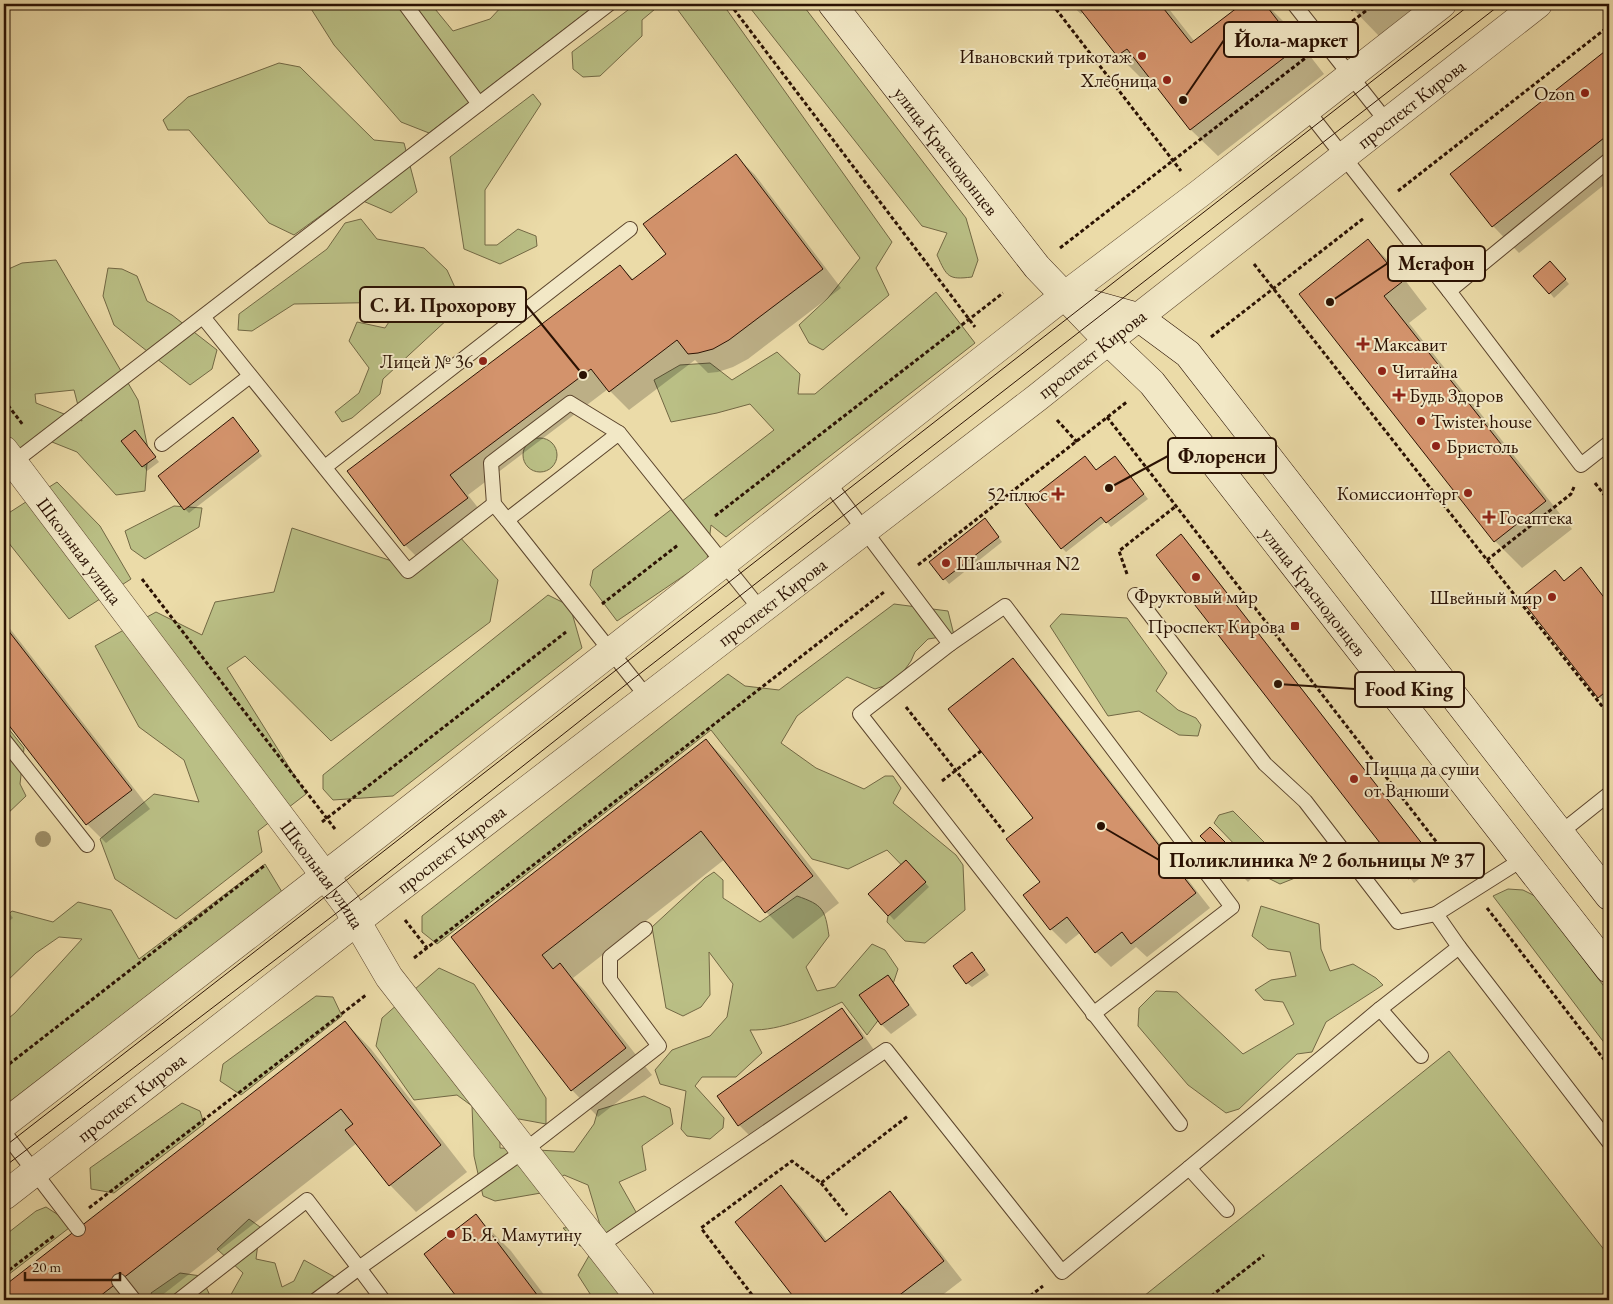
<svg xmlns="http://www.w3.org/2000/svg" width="1613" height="1304" viewBox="0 0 1613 1304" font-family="'EB Garamond',serif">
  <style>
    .green { fill: #babf85; stroke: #726844; fill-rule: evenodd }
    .shadow { fill: #0003 }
    .building { fill: #d3936c; stroke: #2b1203 }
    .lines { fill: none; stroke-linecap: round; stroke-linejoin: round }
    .service-casing { stroke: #5b442c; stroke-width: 16 }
    .minor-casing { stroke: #5b442c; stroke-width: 29 }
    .tertiary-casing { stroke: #5b442c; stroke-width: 29 }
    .secondary-casing { stroke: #2b1203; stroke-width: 29 }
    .path { stroke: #2b1203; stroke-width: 3; stroke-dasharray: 4 2.5; stroke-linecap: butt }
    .service { stroke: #f2e8c6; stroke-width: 14 }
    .minor { stroke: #f2e8c6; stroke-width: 28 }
    .tertiary { stroke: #f2e8c6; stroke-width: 28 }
    .secondary { stroke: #f2e8c6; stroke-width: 28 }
    .tram { stroke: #2b1203; stroke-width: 1 }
    .tree { fill: #9d8e66 }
    .poi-dot { fill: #8f2418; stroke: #f2e8c6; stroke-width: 2 }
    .labels { text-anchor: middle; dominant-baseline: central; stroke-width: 4; stroke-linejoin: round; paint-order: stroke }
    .poi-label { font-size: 19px; fill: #2b1203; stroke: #f2e8c6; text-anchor: start }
    .street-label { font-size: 19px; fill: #2b1203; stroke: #f2e8c6 }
    .leader { fill: none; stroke: #2b1203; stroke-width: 2 }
    .callout-dot { fill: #2b1203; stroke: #f2e8c6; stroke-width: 2 }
    .callout { fill: #f2e8c6; stroke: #2b1203; stroke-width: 2 }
    .callout-label { font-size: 20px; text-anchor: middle; font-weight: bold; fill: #2b1203 }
  </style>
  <rect width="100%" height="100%" fill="#ebdba8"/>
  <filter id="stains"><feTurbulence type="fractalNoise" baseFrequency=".004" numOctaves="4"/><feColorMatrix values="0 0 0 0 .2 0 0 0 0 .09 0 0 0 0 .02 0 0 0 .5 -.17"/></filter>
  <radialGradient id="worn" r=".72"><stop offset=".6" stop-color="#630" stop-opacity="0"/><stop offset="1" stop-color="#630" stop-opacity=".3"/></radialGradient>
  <g class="green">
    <polygon points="308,4 431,4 453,31 490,19 504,4 597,4 429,133 401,122 334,45"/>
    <polygon points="636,4 720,4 727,10 892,242 876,268 889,295 823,350 809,343 799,325 828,298 860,258 675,6 661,4 642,20 642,36 600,76 583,77 573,69 572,52"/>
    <path d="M747,4H802L966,218L978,260L972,277C948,280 947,277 937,255L947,233L922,226Z"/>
    <polygon points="279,63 300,67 374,140 404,143 417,192 391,213 349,195 294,235 269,223 189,130 168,130 163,120 188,97"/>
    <polygon points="533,94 541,104 485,190 485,245 497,245 518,229 536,236 537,246 500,264 464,249 450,157"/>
    <polygon points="361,219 377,239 424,248 447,270 463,305 383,379 380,394 352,418 342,422 335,412 359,393 369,368 349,341 357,322 385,328 402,302 294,304 252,331 238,330 239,314 327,249 345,223"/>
    <path d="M56,260L138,400L148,449L145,491L116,495L77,452L37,436L13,462L4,460V271L22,263ZM74,390L82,421L36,403L35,394Z"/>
    <polygon points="108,268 122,269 137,276 147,301 172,315 217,350 212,369 190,385 114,325 103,296"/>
    <polygon points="936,292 975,343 726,537 711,525 707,560 617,621 590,585 593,570 774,430 750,404 717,413 671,422 654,380 680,365 710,363 732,380 777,352 800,374 798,394 815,394"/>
    <circle cx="540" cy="455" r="17"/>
    <polygon points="57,482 100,526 131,579 69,619 4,537 4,516"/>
    <polygon points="174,506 202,508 199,527 145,559 131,549 125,531"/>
    <polygon points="292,528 416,569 459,536 498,580 490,622 331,741 245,656 227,668 306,794 258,831 262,852 176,919 115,879 100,839 154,794 199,802 184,760 139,727 95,646 156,612 202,635 215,602 274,592"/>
    <polygon points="548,595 570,606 582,648 393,796 333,800 323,789 323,775"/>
    <polygon points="894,604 948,611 954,635 928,639 915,652 911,661 896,682 875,689 847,677 797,716 781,743 816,768 864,789 885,776 893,776 901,788 893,803 956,855 963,865 965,910 925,943 905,941 887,922 889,910 919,883 887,850 848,869 812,859 711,730 437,944 422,932 422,916 728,674 745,686 779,690"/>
    <polygon points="1061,614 1127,618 1167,673 1156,691 1178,710 1196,718 1201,725 1198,736 1179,735 1139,711 1108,716 1050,626"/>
    <polygon points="4,723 24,748 20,784 26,796 4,817"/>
    <polygon points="1233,811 1268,846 1288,849 1298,866 1295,878 1280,884 1266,877 1214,823 1219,815"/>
    <polygon points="265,864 282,892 4,1106 4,1022 15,1013 82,939 59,937 36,953 4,984 4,918 12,911 53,922 78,902 111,910 139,959"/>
    <path d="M714,872L723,880V898L760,922L797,896C823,905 825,909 829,936L806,967L817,991L835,987L872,944L885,950L898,969L883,1014L867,1035L842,1002C815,1015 781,1031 750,1030L762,1053L736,1077H702L695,1086L724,1118L723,1128L710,1139L687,1136L681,1129L686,1091L660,1084L655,1070L672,1050L710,1036L727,1017L733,984L709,952L710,995L701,1007L683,1016L666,1008L652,927L705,878Z"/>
    <polygon points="1508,889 1523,890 1537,897 1609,993 1609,1049 1493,896"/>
    <polygon points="1261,906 1319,924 1321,949 1330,971 1353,964 1376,978 1383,985 1326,1022 1312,1052 1297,1054 1239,1109 1226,1113 1188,1085 1138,1026 1139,1008 1156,991 1177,992 1243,1054 1294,1024 1283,1002 1264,1000 1255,990 1271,980 1296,976 1290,952 1268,949 1252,936"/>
    <polygon points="439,968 474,984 546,1098 546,1124 519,1119 500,1129 500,1148 574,1152 594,1124 598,1110 644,1096 670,1108 673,1124 642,1146 646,1170 619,1182 636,1212 634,1230 618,1240 580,1246 563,1228 600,1225 588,1185 564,1175 541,1193 495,1201 483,1196 474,1156 472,1106 457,1095 414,1100 376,1046 382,1018"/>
    <polygon points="316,996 333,997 342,1016 241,1095 220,1081 223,1064"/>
    <polygon points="1449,1051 1609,1256 1609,1300 1139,1300"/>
    <polygon points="182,1103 200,1111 204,1124 114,1193 91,1189 90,1168"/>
    <polygon points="46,1207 63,1218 69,1228 4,1278 4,1236 36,1211"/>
    <polygon points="249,1219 260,1227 256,1259 275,1263 282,1287 294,1281 304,1260 340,1280 315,1300 228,1300 243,1273 217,1249"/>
    <polygon points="590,1254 627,1300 594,1300 578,1275"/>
    <polygon points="180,1273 201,1276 212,1300 154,1300 151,1293"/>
  </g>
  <g class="shadow">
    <polygon points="1070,4 1165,4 1195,42 1244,4 1266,4 1283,21 1324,74 1218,156 1191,130 1151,78 1145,82 1118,55 1084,12 1081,14"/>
    <polygon points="1348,4 1421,4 1379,36"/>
    <polygon points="1609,49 1609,181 1519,253 1493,226 1452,175"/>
    <polygon points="736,156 755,175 841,288 748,359 733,367 718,372 708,373 695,360 629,410 608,389 468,495 486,518 424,564 405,545 349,471 620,266 634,280 667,255"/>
    <polygon points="1368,241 1395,267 1427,309 1409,323 1572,529 1522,568 1495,541 1300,294"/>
    <polygon points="1554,267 1569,284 1554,298 1550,293"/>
    <polygon points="237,424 262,456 189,513 185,509"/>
    <polygon points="139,436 159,462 147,471 123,441"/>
    <polygon points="1119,462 1148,499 1111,527 1106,521 1066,552 1062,548 1097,472"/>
    <polygon points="989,524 1002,542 949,584 931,562"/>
    <polygon points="1186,540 1438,864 1414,883 1158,555"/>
    <polygon points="1585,574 1609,604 1609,697 1604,701 1599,697 1564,582"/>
    <polygon points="4,621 150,809 106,843 87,824 4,717"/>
    <polygon points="1013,660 1027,674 1210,908 1147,957 1136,947 1111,967 1096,952 1081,932 1066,944 1051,929 1024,895 1042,882 1035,818"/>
    <polygon points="706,740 733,767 839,903 793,939 766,912 725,859 573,978 586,992 652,1075 598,1117 572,1090 453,938"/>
    <polygon points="1210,829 1255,875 1248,882 1202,836"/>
    <polygon points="910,866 929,887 894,920 870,894"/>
    <polygon points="4,906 13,918 4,925"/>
    <polygon points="976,958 989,975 972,987 967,983"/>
    <polygon points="888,977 897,987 917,1015 891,1034 882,1025 861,995"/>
    <polygon points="841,1009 856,1024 876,1053 753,1139 739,1125"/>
    <polygon points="345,1022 371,1049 467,1172 416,1212 390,1185 357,1143 156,1300 4,1300 4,1287"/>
    <polygon points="781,1187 800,1206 828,1242 890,1193 909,1212 962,1280 936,1300 797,1300 736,1222"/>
    <polygon points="476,1216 511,1251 548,1300 461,1300 426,1254"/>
  </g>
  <g class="building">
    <polygon points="1076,4 1160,4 1191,43 1242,4 1265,4 1298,47 1190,130 1127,49 1117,56"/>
    <polygon points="1346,4 1361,4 1352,11"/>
    <polygon points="1609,48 1609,134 1492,227 1450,174"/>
    <polygon points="736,154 823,269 729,340 713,349 698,353 688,354 677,340 609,392 591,369 450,475 468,498 404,546 347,471 620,265 632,280 666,254 643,224"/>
    <polygon points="1368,239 1402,282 1384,296 1546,501 1494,542 1299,294"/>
    <polygon points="1550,261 1566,279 1549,294 1533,276"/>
    <polygon points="233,417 259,451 184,510 158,476"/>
    <polygon points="135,430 156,457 142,467 121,441"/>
    <polygon points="1085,456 1096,470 1115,456 1144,494 1106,523 1101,517 1061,549 1025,503"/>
    <polygon points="985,518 999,537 943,580 929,562"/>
    <polygon points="1181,534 1434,859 1408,879 1156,555"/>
    <polygon points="1581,567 1609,604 1609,689 1598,698 1520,598 1555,570 1564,581"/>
    <polygon points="4,625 132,790 86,825 4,719"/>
    <polygon points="1013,658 1196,893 1131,944 1122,932 1095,953 1067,917 1050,930 1023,895 1040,882 1006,839 1033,818 948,709"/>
    <polygon points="706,739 813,876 765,913 701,831 542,955 553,969 560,963 626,1048 571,1091 451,937"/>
    <polygon points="1210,827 1252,869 1242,879 1200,836"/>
    <polygon points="906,860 926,882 888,916 868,894"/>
    <polygon points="972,952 985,970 966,984 953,966"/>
    <polygon points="888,975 909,1005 881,1025 859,995"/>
    <polygon points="842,1008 863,1038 738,1126 717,1096"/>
    <polygon points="345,1021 441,1145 389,1186 345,1130 353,1124 341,1109 95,1300 4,1300 4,1286"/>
    <polygon points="781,1185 825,1242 890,1191 944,1261 893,1300 796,1300 735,1222"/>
    <polygon points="476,1214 541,1300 459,1300 424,1254"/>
  </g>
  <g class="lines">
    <g class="service-casing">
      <g id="service">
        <polyline points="405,4 479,104"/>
        <polyline points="1294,4 1387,122"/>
        <polyline points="1306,109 1449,291"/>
        <polyline points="1609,160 1449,291 1581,465 1609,443"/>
        <polyline points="203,317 408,571 494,504"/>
        <polyline points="162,444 250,376"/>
        <polyline points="10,465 609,4"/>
        <polyline points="325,467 630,229"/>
        <polyline points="828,482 950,644 860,714 1180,1124"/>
        <polyline points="507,520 494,504 491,463 570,403 619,433"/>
        <polyline points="1135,595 1265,764 1305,801 1398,922 1436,914"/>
        <polyline points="950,644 1005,606 1232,907 1093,1014"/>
        <polyline points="647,697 507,520 619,433 761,610"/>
        <polyline points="4,740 87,845"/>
        <polyline points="1560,833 1609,794"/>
        <polyline points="1459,947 1609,1142"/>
        <polyline points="1380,1009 1421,1056"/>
        <polyline points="4,1132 78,1229"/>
        <polyline points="1227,1210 1189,1168 1380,1009 1459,947 1436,914 1523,859"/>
        <polyline points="600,1246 886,1050 1062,1272 1189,1168"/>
        <polyline points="119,1281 134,1300"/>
        <polyline points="179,1300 307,1200 359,1268 525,1150 659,1046 610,980 610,957 645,929"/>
        <polyline points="316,1300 359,1268 383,1300"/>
      </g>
    </g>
    <g class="minor-casing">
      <g id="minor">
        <polyline points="1064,296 1199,194 1442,4"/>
        <path id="s1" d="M1108,341L1538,4"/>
        <path id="s2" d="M4,450L347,905L389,977L641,1300"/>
      </g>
    </g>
    <g class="tertiary-casing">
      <g id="tertiary">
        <polyline points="4,1124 354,853 1064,296"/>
        <path id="s3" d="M4,1196L388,897L1038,397L1108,341"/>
      </g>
    </g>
    <g class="secondary-casing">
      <g id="secondary">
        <path id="s4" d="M832,4L1037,267L1108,341L1152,383L1609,969"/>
        <polyline points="1066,297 1138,317 1188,354 1609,896"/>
      </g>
    </g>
    <g class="path">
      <polyline points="730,4 975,327"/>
      <polyline points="1052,4 1181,171"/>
      <polyline points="1342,29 1375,4"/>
      <polyline points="1398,191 1609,26"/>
      <polyline points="1060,248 1308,56"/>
      <polyline points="1254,264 1609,715"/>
      <polyline points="1211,337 1364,218"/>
      <polyline points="4,400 23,425"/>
      <polyline points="1107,417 1459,871"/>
      <polyline points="1057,420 1077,442"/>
      <polyline points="1595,483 1609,501"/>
      <polyline points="715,516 1003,293"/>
      <polyline points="1487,560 1571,494 1574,487"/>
      <polyline points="918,565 1128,401"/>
      <polyline points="1127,574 1119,551 1176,506"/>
      <polyline points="142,579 335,829"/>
      <polyline points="602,604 678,545"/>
      <polyline points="906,707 1004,832"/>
      <polyline points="942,781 981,751"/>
      <polyline points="322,822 566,632"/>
      <polyline points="4,886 8,892"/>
      <polyline points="1487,908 1609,1066"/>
      <polyline points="405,920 427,948"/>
      <polyline points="414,958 884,592"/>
      <polyline points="4,1068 264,866"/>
      <polyline points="821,1183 847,1215"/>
      <polyline points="89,1208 366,995"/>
      <polyline points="4,1274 55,1235"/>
      <polyline points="448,1300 455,1295"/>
      <polyline points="756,1300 701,1228 792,1161 821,1183 908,1116"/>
      <polyline points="1025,1300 1043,1286"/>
      <polyline points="1206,1300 1264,1255"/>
    </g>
    <use href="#service" class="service"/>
    <use href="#minor" class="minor"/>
    <use href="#tertiary" class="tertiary"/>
    <use href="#secondary" class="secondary"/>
    <g class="tram">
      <polyline points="4,1147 1471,4"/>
      <polyline points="4,1167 347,905 633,679 1501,4"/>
    </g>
  </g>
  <circle class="tree" cx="43" cy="839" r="8"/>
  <g class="poi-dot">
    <circle cx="1142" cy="56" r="5"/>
    <circle cx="1167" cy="80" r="5"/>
    <circle cx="1585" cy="93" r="5"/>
    <path d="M1360.5 336.5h5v5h5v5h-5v5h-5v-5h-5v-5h5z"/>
    <circle cx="483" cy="361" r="5"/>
    <circle cx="1382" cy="371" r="5"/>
    <path d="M1396.5 387.5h5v5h5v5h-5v5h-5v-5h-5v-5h5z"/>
    <circle cx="1421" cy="421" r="5"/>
    <circle cx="1436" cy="446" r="5"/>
    <circle cx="1468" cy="493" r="5"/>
    <path d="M1055.5 486.5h5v5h5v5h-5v5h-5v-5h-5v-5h5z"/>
    <path d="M1486.5 509.5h5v5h5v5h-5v5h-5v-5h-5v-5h5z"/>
    <circle cx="946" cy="563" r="5"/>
    <circle cx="1196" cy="577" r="5"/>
    <circle cx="1552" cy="597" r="5"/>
    <rect x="1290" y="621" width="10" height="10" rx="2.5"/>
    <circle cx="1354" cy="779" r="5"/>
    <circle cx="451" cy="1234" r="5"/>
  </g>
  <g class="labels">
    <g class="poi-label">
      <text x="1132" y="56" text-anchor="end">Ивановский трикотаж</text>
      <text x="1157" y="80" text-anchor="end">Хлебница</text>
      <text x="1575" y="93" text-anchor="end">Ozon</text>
      <text x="1373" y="344">Максавит</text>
      <text x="473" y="361" text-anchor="end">Лицей № 36</text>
      <text x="1392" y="371">Читайна</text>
      <text x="1409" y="395">Будь Здоров</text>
      <text x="1431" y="421">Twister house</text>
      <text x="1446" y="446">Бристоль</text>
      <text x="1458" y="493" text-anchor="end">Комиссионторг</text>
      <text x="1048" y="494" text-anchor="end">52 плюс</text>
      <text x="1499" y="517">Госаптека</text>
      <text x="956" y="563">Шашлычная N2</text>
      <text x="1196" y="596" text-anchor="middle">Фруктовый мир</text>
      <text x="1542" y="597" text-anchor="end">Швейный мир</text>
      <text x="1285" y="626" text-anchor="end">Проспект Кирова</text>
      <text x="1364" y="768">Пицца да суши<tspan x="1364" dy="22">от Ванюши</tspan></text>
      <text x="461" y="1234">Б. Я. Мамутину</text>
    </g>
    <g class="street-label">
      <text stroke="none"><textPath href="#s1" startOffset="385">проспект Кирова</textPath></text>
      <text stroke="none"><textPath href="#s4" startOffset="186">улица Краснодонцев</textPath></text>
      <text transform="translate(1092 354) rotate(-38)">проспект Кирова</text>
      <text stroke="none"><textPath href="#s2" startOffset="126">Школьная улица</textPath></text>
      <text stroke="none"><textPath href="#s4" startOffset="761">улица Краснодонцев</textPath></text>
      <text stroke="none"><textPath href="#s3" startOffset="971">проспект Кирова</textPath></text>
      <text stroke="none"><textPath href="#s3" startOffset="566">проспект Кирова</textPath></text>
      <text stroke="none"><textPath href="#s2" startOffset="531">Школьная улица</textPath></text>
      <text stroke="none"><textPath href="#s3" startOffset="161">проспект Кирова</textPath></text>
    </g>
  </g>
  <path class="leader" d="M1183 100L1224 40M1330 302L1388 263M583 375L526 305M1109 488L1168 456M1278 684L1355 689M1101 826L1159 860"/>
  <g class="callout-dot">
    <circle cx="1183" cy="100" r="5"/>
    <circle cx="1330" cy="302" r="5"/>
    <circle cx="583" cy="375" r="5"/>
    <circle cx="1109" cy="488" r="5"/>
    <circle cx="1278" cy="684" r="5"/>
    <circle cx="1101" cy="826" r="5"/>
  </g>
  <g class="callout">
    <rect x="1224" y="22" width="134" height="35" rx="5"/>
    <rect x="1388" y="246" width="97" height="35" rx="5"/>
    <rect x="360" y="287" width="166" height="35" rx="5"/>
    <rect x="1168" y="438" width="108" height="35" rx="5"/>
    <rect x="1355" y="672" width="109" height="35" rx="5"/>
    <rect x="1159" y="843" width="325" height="35" rx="5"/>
  </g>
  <g class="callout-label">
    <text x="1291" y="47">Йола-маркет</text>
    <text x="1436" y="270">Мегафон</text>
    <text x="443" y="312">С. И. Прохорову</text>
    <text x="1222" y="463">Флоренси</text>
    <text x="1409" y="696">Food King</text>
    <text x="1322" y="867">Поликлиника № 2 больницы № 37</text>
  </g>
  <rect width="1613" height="1304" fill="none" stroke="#ebdba8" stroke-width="20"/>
  <rect x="5" y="5" width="1603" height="1294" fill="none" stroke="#2b1203" stroke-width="2.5"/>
  <rect x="10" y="10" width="1593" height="1284" fill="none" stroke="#2b1203"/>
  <path d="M25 1272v8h95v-8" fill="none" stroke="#2b1203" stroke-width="2.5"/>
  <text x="32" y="1272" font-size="15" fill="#2b1203" stroke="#f2e8c6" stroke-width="4" paint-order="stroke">20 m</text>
  <rect width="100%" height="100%" filter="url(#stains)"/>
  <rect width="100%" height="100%" fill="url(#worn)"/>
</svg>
